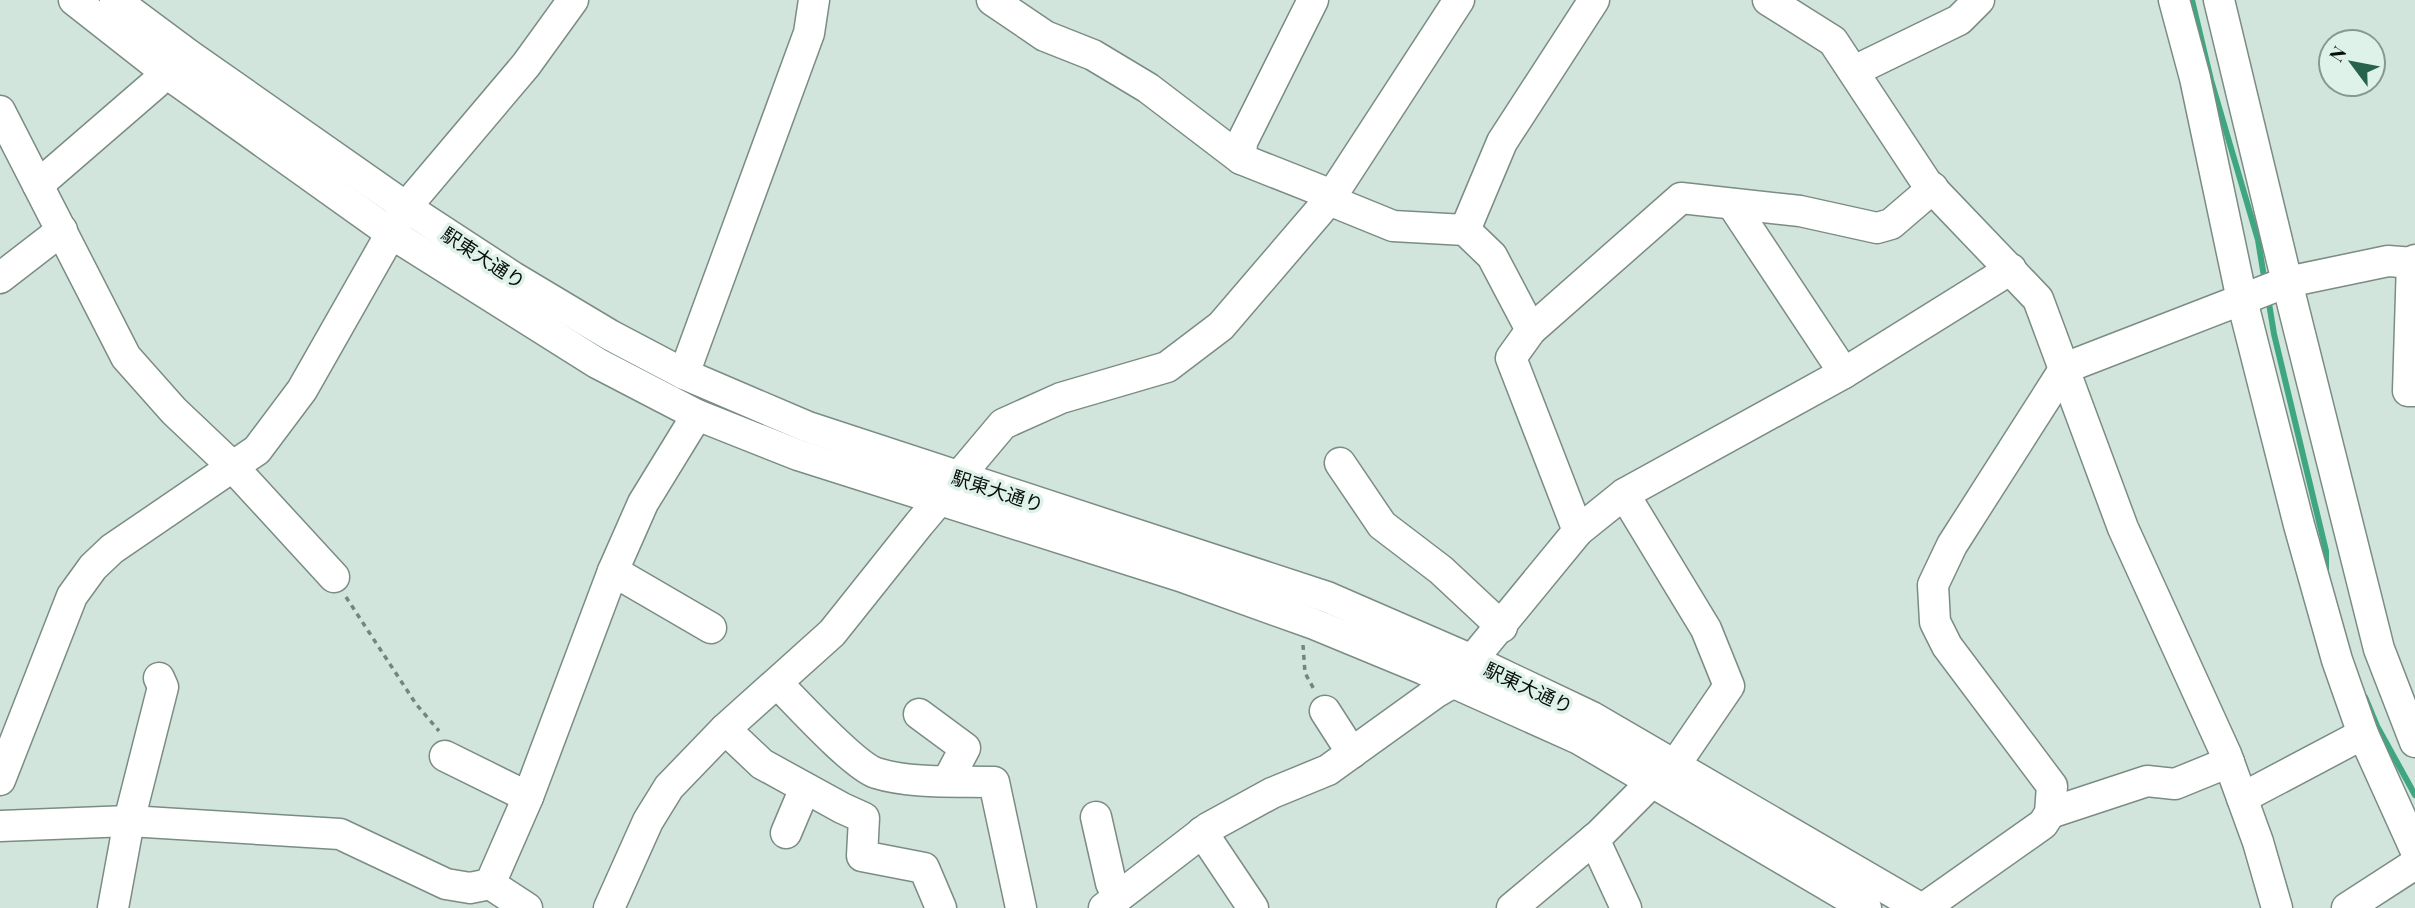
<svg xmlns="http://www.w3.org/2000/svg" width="2415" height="908" viewBox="0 0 2415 908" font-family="'Playfair Display','Noto Sans JP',serif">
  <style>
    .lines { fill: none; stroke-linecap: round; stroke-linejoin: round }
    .stream { stroke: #3ea782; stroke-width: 6 }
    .minor-casing { stroke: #7a8c83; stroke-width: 33 }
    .path { stroke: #77847e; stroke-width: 3.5; stroke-dasharray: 5 5; stroke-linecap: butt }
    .minor { stroke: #fff; stroke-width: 30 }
    .labels { text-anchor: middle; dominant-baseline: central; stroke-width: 7; stroke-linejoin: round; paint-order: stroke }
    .street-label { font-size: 19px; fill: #080f0c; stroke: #dff2e9 }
  </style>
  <rect width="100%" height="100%" fill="#d2e5dc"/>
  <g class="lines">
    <g class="stream">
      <polyline points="2192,0 2211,80 2258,240 2265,283"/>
      <polyline points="2268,297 2274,334 2326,551 2326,574"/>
      <polyline points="2365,697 2377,726 2415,795"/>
    </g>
    <g class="minor-casing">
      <g id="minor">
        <polyline points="74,0 172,77 392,234 597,363 697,415 798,455 1180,576 1314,624 1423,669 1579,739 1866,908"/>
        <polyline points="115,0 189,55 406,207 513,277 610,335 684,374 808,427 1327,597 1472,660 1592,717 1920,908"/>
        <polyline points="992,0 1045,36 1093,55 1148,88 1241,159"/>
        <polyline points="1313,0 1242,142 1241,159 1332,195"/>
        <polyline points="1768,0 1833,41 1926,182 2038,299 2123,528 2226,754 2258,842 2277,908"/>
        <polyline points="2174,0 2195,78 2242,300 2299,525 2337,660 2363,734 2415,849"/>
        <polyline points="2219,0 2287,282 2379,649 2415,742"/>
        <polyline points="1854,71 1959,20 1979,0"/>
        <polyline points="0,111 126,357 174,411 232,466 334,577"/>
        <polyline points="38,185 156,83"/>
        <polyline points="1329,200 1393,226 1465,230 1492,256 1531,330 1511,358 1578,531"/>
        <polyline points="1732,204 1844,373"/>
        <polyline points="1465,230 1502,142 1594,0"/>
        <polyline points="2415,260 2412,262 2408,391 2415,391"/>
        <polyline points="0,278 62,230"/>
        <polyline points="1531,330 1681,198 1800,211 1877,228 1891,224 1933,188"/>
        <polyline points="684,374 809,33 814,0"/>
        <polyline points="1340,463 1382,525 1441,570 1502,627"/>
        <polyline points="1624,494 1706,629 1729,686 1675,765"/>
        <polyline points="613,571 711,628"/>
        <path d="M777,683C797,703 853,765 876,773C911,784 958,781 994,782L1021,908"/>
        <polyline points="1325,711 1352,753"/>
        <polyline points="919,714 965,748 948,780"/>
        <polyline points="725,729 762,764 842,808 864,818 862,856 924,868 941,908"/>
        <polyline points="445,756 528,797"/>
        <polyline points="0,780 72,596 93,567 112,549 257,450 302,390 406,207 526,65 573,0"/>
        <polyline points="2242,798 2363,734"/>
        <polyline points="2050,813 2147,781 2175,784 2229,762"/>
        <polyline points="1096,817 1111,883 1118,897"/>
        <polyline points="0,826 129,821 340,834 446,884 470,888 490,884 527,908"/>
        <polyline points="1202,832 1253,908"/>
        <polyline points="786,833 805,788"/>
        <polyline points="1594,839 1626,908"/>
        <polyline points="490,884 528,797 613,571 643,503 697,415"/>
        <polyline points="113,908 129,821 163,687 159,678"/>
        <polyline points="609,908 648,821 669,787 725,729 832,633 919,524 1003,424 1061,398 1167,367 1221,326 1329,200 1459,0"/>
        <polyline points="1104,908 1208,828 1272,793 1328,770 1435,693 1454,682 1578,531 1624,494 1844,373 2011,269"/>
        <polyline points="1512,908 1599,835 1652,782"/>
        <polyline points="1924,908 2043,824 2050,813 2052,786 1947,646 1935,622 1933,585 1952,545 2065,368 2287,282 2388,261 2415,263"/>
        <polyline points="2347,908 2415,864"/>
      </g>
    </g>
    <g class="path">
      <polyline points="346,597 416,704 439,731"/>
      <polyline points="1303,645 1305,673 1315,691"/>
    </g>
    <use href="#minor" class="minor"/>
  </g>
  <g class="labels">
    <g class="street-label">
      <text transform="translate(484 257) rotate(33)">駅東大通り</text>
      <text transform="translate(998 490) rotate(18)">駅東大通り</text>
      <text transform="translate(1529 687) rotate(25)">駅東大通り</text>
    </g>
  </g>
  <g transform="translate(2352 63) rotate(302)"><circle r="33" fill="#dff2e9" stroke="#899791" stroke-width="2"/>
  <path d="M0-5L12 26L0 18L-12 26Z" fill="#27624d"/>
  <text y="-10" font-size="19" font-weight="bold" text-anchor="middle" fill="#080f0c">N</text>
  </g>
</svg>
